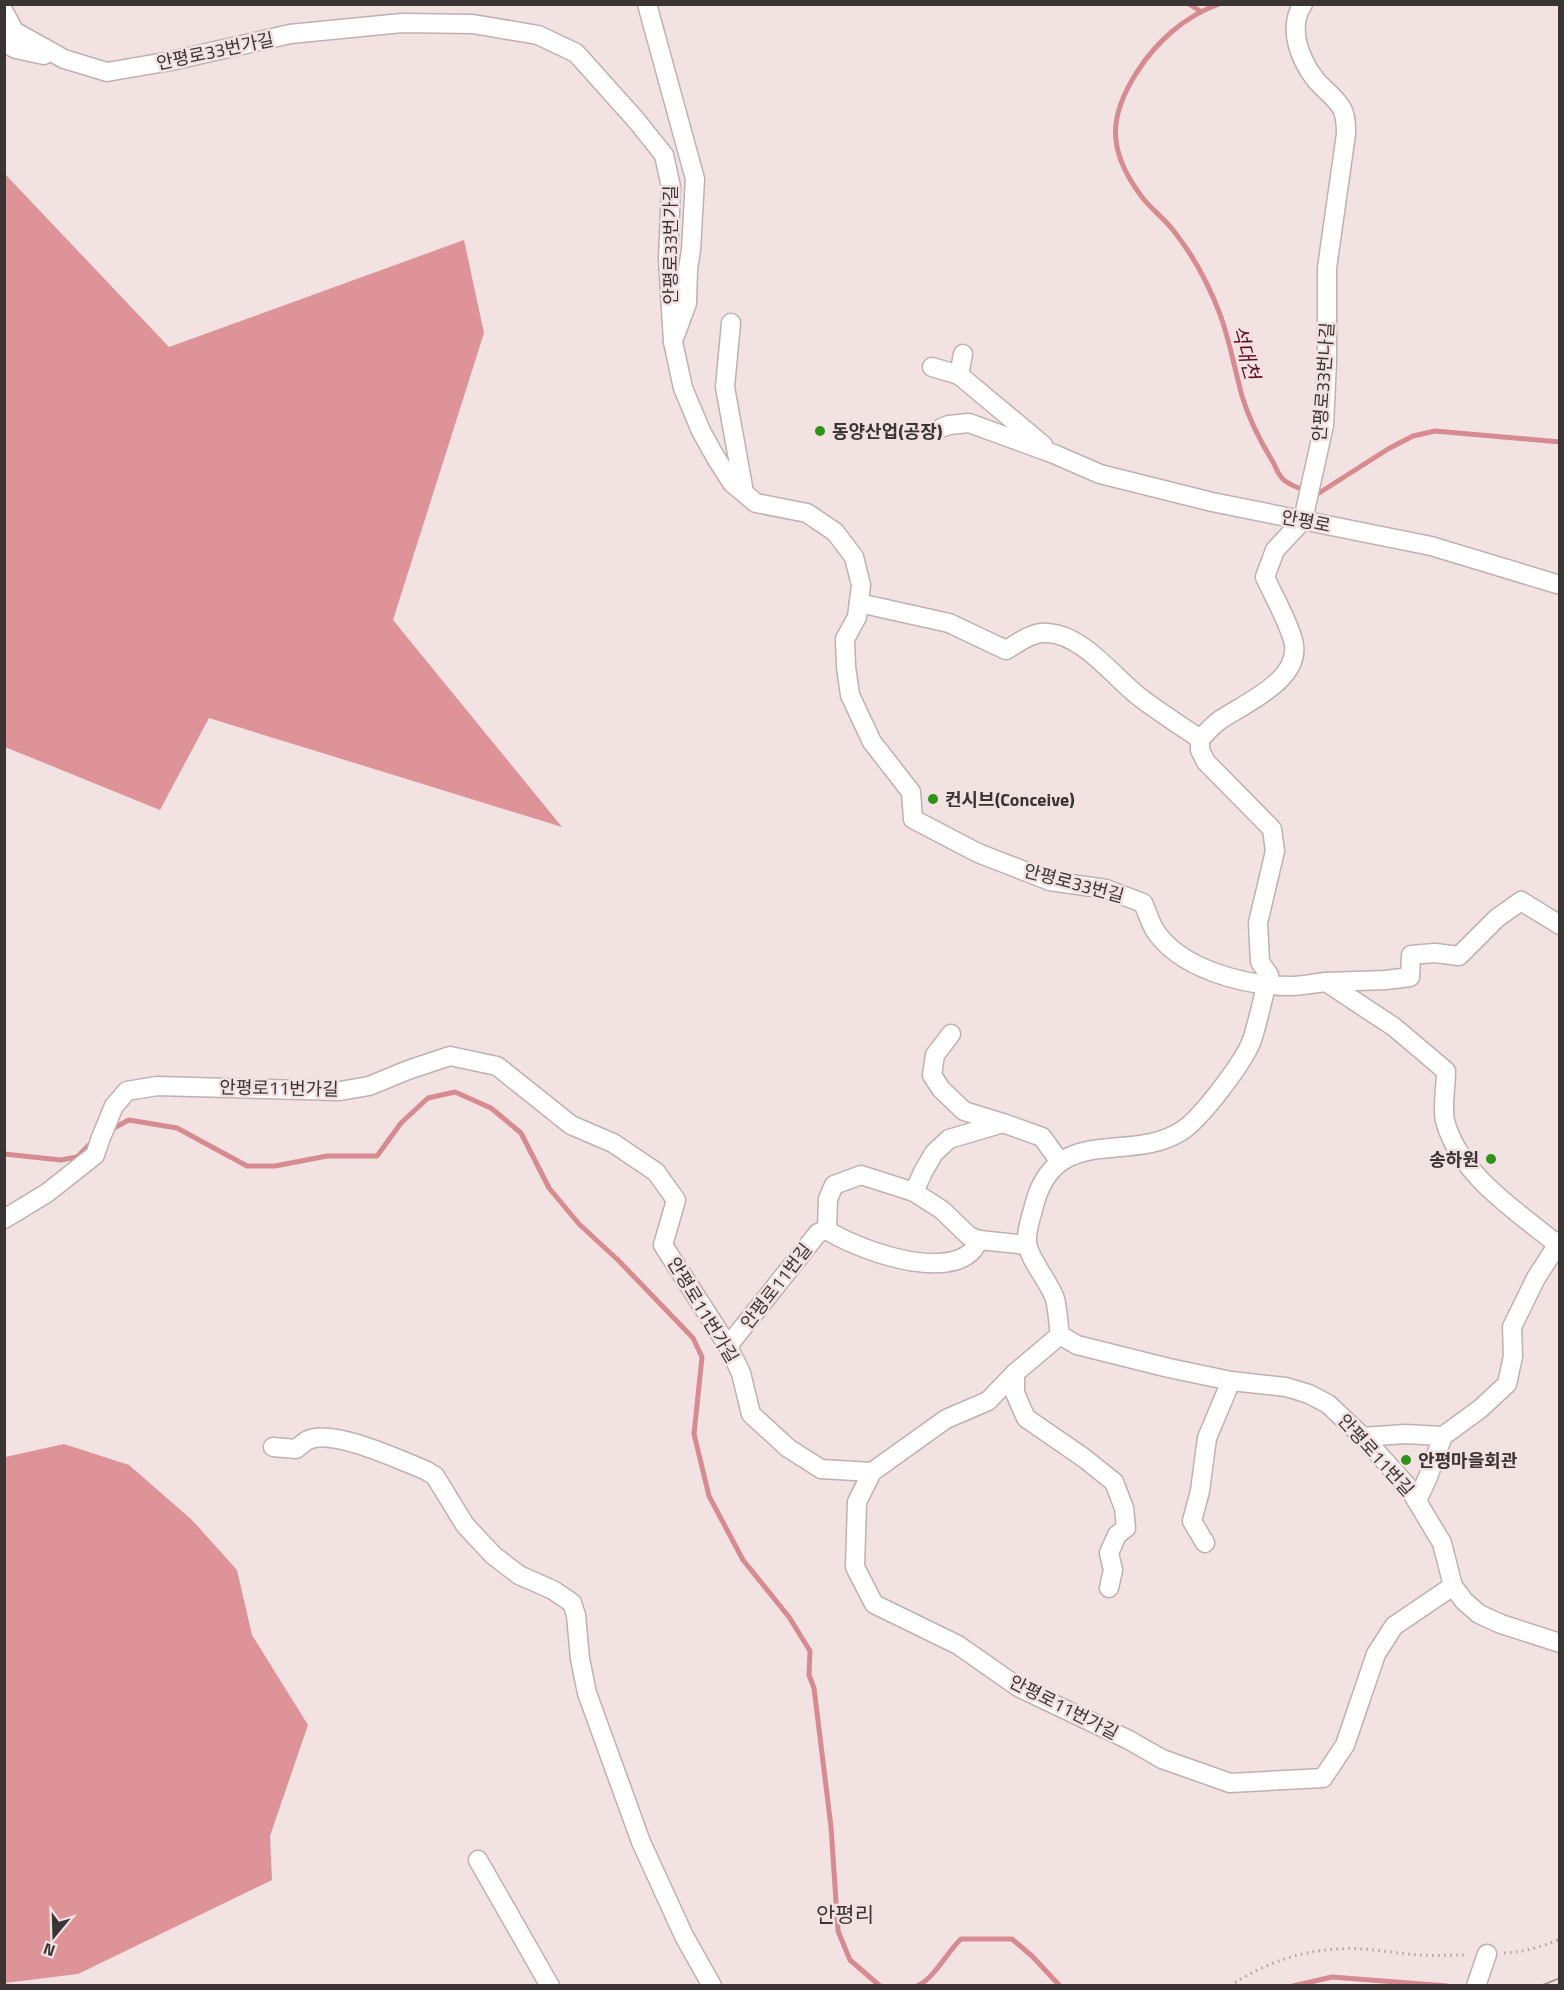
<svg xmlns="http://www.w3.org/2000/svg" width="1564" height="1990" viewBox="0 0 1564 1990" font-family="'Titillium Web','Noto Sans KR',sans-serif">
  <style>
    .forest { fill: #de9399 }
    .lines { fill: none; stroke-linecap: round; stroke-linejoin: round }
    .stream { stroke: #d68b91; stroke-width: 5 }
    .minor-casing { stroke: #c0b0b1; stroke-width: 21 }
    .path { stroke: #afa3a3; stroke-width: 3; stroke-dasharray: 1.5 4.5; stroke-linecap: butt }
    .minor { stroke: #fff; stroke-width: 18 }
    .tram { stroke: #9b8f8f; stroke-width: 1.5 }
    .poi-dot { fill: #2e9419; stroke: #f2e2e2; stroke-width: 2 }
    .labels { text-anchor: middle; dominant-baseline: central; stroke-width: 5; stroke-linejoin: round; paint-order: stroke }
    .street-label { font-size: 18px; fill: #3b3434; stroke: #f2e2e2 }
    .poi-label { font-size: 18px; font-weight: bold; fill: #3b3434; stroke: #f2e2e2; text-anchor: start }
    .water-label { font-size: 20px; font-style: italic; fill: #650b21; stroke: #f2e2e2 }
    .quarter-label { font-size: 21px; fill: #3e3232; stroke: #f2e2e2 }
  </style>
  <rect width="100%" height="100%" fill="#f2e2e2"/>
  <g class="forest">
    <polygon points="5,174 169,347 464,240 484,333 393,620 562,827 209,718 160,810 5,747"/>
    <polygon points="64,1444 129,1465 192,1520 237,1570 252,1635 308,1725 270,1836 272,1880 78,1974 5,1983 5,1457"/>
  </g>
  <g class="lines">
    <g class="stream">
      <polyline points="1189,4 1200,11"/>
      <path d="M1219,4C1185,16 1156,42 1137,72C1108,117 1108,150 1139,193C1148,207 1163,217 1173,230C1193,255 1210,287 1221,317C1230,343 1235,370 1242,396C1249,419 1260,441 1273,462C1276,468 1279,477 1285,481C1295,488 1306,491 1319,493L1388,449L1413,436L1435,431L1560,442"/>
      <polyline points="110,1130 129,1120 177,1128 247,1166 275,1166 327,1156 377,1156 401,1123 428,1098 455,1092 491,1108 521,1133 549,1188 579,1224 619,1261 693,1338 702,1357 694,1434 709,1496 743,1560 789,1617 810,1651 809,1675 814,1688 831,1827 838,1931 850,1960 880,1986"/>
      <polyline points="4,1154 61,1160 77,1157 94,1140"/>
      <path d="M917,1986C934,1979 947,1952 961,1939H1012L1032,1956L1060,1986"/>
      <polyline points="1293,1986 1332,1977 1447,1986"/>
    </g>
    <g class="minor-casing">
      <g id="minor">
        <polyline points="647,4 695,179 691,250 688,269 687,303 675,336"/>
        <path d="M1303,4C1287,28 1300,59 1315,79C1323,89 1334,96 1341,107C1346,115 1346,125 1346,134L1327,268V362L1324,425L1303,520L1275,550L1265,577C1274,597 1287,619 1293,640C1304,679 1245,703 1220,720C1213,725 1206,733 1200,739V750L1206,762L1272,829L1275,851L1258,923L1260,962L1269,975C1263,996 1259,1019 1252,1040C1244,1062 1202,1117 1183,1130C1132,1165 1058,1122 1035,1202C1032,1215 1026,1229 1027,1242C1028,1258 1050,1283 1055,1299C1058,1310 1058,1323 1060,1335L1077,1345L1169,1368L1231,1381L1286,1387L1309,1394L1328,1404L1363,1437L1409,1488L1442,1543L1453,1586L1464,1601L1479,1614L1501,1624L1560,1643"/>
        <path d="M4,12L14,31L64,59L107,72L171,61L290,34L402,23L473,24L538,35L576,53L636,120L664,155L671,187L668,259L673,342L683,388L701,431L716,458L732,483L756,503L807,513L835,532L854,557L861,585L857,617L845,639L846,667L850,695L872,742L911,792L913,819L978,853L1050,881L1106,889L1143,903C1147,912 1150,921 1154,929C1179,969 1245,986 1290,986C1302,986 1314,983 1326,982L1394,1027L1446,1071C1446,1086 1442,1107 1445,1121C1460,1176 1517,1211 1558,1245"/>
        <polyline points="4,43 16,49 44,55"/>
        <polyline points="731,323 725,387 744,492"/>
        <polyline points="963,354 959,375 1043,445"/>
        <polyline points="932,367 959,375"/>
        <polyline points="941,428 949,425 969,423 1054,454 1100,474 1212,502 1431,546 1560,585"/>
        <path d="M859,603L949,623L1006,650C1018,643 1033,631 1048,633C1084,635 1115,679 1142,699C1161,713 1181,726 1200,739"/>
        <polyline points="1326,982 1386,980 1410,977 1411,955 1435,953 1459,956 1497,918 1521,901 1560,925"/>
        <polyline points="951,1034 935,1055 932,1075 941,1089 964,1111 1003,1123"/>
        <polyline points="914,1192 923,1172 934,1153 949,1139 1003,1123 1042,1137 1060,1162"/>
        <polyline points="4,1219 47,1193 95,1155 100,1140 114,1106 127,1091 157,1086 340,1091 369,1086 408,1070 450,1056 497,1066 571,1125 613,1143 656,1172 676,1200 663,1245 728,1346 741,1373 751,1414 788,1448 821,1469 872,1472"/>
        <polyline points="827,1230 828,1199 834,1185 861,1175 914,1192 942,1210 969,1236 979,1240"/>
        <polyline points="1060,1335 1015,1373 988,1401 946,1419 872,1472 857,1502 855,1567 874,1604 958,1645 1018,1687 1129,1740 1162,1759 1230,1783 1323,1778 1345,1745 1376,1654 1394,1626 1453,1586"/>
        <path d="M728,1346L818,1233L827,1230C856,1249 941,1280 971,1252C974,1249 977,1244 979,1240L1027,1245"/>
        <polyline points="1015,1373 1015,1393 1026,1418 1084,1458 1114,1482 1124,1508 1126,1528 1117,1535 1109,1553 1113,1570 1109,1588"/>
        <polyline points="1363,1437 1405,1434 1443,1436"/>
        <path d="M273,1447L296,1449C300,1446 304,1442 308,1440C332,1428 400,1460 425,1470L435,1476L465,1525L493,1555L519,1575L553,1590L572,1603L576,1615L580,1659L587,1693L641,1842L684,1936L712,1986"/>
        <polyline points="1417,1501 1428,1477 1443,1436 1480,1409 1507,1384 1513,1356 1512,1327 1536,1278 1560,1241"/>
        <polyline points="1205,1543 1192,1521 1200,1491 1207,1438 1231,1381"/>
        <polyline points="478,1860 550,1986"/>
        <polyline points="1476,1986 1487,1954"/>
      </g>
    </g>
    <g class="path">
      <path d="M1504,1953C1523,1952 1542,1947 1560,1939"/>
      <path d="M1230,1986C1268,1960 1315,1946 1361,1949C1381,1950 1401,1954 1421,1955C1436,1956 1452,1955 1467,1955"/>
    </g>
    <use href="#minor" class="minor"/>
    <polyline class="tram" points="1540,1986 1560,1978"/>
  </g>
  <g class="poi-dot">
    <circle cx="820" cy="431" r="6"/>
    <circle cx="933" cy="799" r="6"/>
    <circle cx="1491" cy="1159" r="6"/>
    <circle cx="1406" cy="1460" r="6"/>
  </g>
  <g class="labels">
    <g class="street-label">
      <text transform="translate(215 51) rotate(-12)">안평로33번가길</text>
      <text transform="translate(670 245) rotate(-90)">안평로33번가길</text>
      <text transform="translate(1323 382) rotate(-86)">안평로33번나길</text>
      <text transform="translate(1306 521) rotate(11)">안평로</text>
      <text transform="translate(1074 883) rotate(15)">안평로33번길</text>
      <text transform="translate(279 1088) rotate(1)">안평로11번가길</text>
      <text transform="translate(776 1286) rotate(-52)">안평로11번길</text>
      <text transform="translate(703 1310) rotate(59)">안평로11번가길</text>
      <text transform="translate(1376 1455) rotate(48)">안평로11번길</text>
      <text transform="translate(1064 1707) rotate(27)">안평로11번가길</text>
    </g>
    <g class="poi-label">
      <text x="832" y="431">동양산업(공장)</text>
      <text x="945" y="799">컨시브(Conceive)</text>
      <text x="1479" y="1159" text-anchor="end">송하원</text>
      <text x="1418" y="1460">안평마을회관</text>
    </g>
    <g class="water-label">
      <text transform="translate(1246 352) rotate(74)">석대천</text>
    </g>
    <g class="quarter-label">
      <text x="845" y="1914">안평리</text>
    </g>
  </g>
  <rect width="1564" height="1990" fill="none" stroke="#3b3434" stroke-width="12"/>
  <g transform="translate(54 1936) rotate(199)" stroke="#f2e2e2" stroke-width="4.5" paint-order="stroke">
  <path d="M0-4.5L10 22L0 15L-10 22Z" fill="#3b3434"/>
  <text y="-9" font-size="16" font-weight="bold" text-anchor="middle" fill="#3b3434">N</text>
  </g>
</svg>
